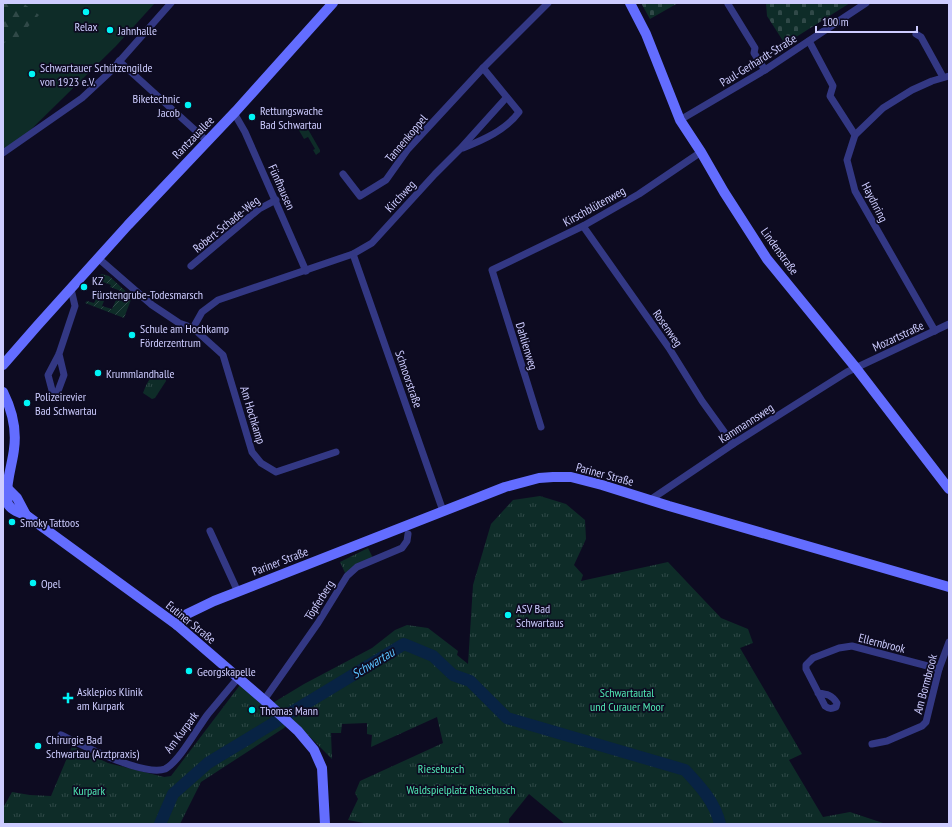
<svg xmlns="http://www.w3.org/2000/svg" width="952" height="827" viewBox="0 0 952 827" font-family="'PT Sans Narrow',sans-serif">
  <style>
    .grass { fill: #0e2c28 }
    .forest { fill: url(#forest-firs) }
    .cemetery { fill: url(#cemetery-stones) }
    .park { fill: url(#park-tufts) }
    .garden { fill: url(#garden-furrows) }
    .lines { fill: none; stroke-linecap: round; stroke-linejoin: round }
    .river { stroke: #082344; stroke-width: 12 }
    .street { stroke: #333884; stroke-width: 7 }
    .secondary { stroke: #636dff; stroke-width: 10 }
    .poi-dot { fill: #00f5f7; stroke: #0d0b21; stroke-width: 1.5 }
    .labels { text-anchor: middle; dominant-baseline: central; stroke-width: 3.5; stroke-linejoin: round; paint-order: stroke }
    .poi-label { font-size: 12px; fill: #cdccff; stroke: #0d0b21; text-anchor: start }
    .street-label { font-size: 12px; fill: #cdccff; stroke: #0d0b21 }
    .park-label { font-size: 12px; fill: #50e7b3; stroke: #0d0b21 }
    .water-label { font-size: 13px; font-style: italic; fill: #5ac2ff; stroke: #0d0b21 }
  </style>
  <defs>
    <pattern id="forest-firs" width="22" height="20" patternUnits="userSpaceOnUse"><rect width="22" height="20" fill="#0e2c28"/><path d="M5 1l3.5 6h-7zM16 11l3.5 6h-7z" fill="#304948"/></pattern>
    <pattern id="cemetery-stones" width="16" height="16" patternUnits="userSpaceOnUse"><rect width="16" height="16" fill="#0e2c28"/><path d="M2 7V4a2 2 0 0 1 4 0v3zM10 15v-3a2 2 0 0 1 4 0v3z" fill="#304948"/></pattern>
    <pattern id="park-tufts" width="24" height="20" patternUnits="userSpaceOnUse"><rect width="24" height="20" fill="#0e2c28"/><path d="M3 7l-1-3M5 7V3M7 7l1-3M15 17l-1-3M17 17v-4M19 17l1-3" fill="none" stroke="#304948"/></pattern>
    <pattern id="garden-furrows" width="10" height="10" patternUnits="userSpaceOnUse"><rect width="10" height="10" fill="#0e2c28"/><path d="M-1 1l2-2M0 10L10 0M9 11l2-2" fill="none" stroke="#304948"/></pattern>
  </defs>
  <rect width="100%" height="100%" fill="#0d0b21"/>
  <g class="grass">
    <polygon points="3,3 155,3 116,46 3,157"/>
    <polygon points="305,123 305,124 320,150 320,152 316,155 313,150 315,149 308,137 304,139 297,127"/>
  </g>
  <polygon class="forest" points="3,3 23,3 39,15 12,44 5,42 3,45"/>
  <g class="cemetery">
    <polygon points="641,3 678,3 650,19"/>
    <polygon points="766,3 850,3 785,44 767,16"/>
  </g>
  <g class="park">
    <path d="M162,371L164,372L166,381L155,398L152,399L143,393C147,383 150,374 162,371Z"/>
    <polygon points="540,496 566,504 585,520 586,539 574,565 583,575 581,581 668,562 721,618 748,629 753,643 740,648 802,754 789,760 823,817 850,812 886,824 565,824 529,794 509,819 509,824 369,824 348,820 358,799 355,793 360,781 443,743 437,717 371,747 372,735 367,734 367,723 342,724 341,733 331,733 332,759 292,719 284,728 201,782 180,824 3,824 3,808 12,792 30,795 51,796 72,746 108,763 164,777 171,776 243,681 271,704 304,684 372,648 395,630 407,625 428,628 458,651 457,655 468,664 473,585 491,524 513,500"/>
    <polygon points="368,548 373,558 346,575 340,562"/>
  </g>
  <polygon class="garden" points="102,274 109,276 132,297 124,318 85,303 87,301 94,303 96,299 104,301 102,306 112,309 116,300 118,300 121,291 110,287 111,285 95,279 98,276"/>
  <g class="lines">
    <path class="river" d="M160,824L173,794L208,763L404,644L433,656L453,675L470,681L507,718L685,770C700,786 715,802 720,824"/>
    <g class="street">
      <polyline points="728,4 755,48 754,53 765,70"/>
      <polyline points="916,34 921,37 943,77"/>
      <polyline points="809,41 833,86 830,96 855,135"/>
      <polyline points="119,61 207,141"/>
      <polyline points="234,113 245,132 306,271"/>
      <polyline points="680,120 765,70 866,3"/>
      <path d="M463,148C483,140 506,130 519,112L483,68L548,3"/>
      <polyline points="3,153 82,98 110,72 171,3"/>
      <polyline points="343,174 360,196 386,180 408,149 483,68"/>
      <polyline points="583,226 669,348 702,401 733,444"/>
      <polyline points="353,254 443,511"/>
      <polyline points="98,258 152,305 179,323 193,328 223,355 252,452 261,463 276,472 336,452"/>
      <polyline points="191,266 259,209 276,200"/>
      <polyline points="193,328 202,312 218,300 353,254 372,243 435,174 460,149 506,98"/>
      <polyline points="935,331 855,191 847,160 855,135 883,108 912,90 932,81 949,76"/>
      <polyline points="59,354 64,375 58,391 53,394 48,375 59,354 75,306 71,289"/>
      <polyline points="541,427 492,270 583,226 639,194 701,152"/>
      <polyline points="650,500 733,444 847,372 949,324"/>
      <polyline points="210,531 238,592"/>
      <path d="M818,693C827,694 832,695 837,703L836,707C831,709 829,709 825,706L806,669V665L813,658L839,648L852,646L939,669"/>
      <polyline points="264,700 318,623 347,576 357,567 402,548 407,541 408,534"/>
      <path d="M61,735C82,745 144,777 165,769C179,762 198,727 208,714C218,702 228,690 238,678"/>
      <polyline points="872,744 887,741 922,726 926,722 939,669 949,642"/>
    </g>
    <g class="secondary">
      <polyline points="630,3 646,34 680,120 701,152 724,192 767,259 856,368 949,489"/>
      <polyline points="3,365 37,326 128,225 236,111 333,3"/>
      <path d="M3,392C12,410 17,428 14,449C13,462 3,492 8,504C11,510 20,513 26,515L177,625L264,700L298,731L314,750L322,768L325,824"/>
      <polyline points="8,489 17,498 26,515"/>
      <polyline points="177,625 185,615 214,601 505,487 539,478 553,477 571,477 602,485 669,506 949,587"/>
    </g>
  </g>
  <g class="poi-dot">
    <circle cx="86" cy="12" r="4"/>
    <circle cx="110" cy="30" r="4"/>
    <circle cx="32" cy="74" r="4"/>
    <circle cx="188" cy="105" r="4"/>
    <circle cx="252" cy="117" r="4"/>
    <circle cx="84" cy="287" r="4"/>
    <circle cx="132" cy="335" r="4"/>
    <circle cx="98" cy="373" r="4"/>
    <circle cx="27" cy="403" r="4"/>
    <circle cx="12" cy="522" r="4"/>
    <circle cx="33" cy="583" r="4"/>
    <circle cx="508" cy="615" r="4"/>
    <circle cx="189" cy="671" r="4"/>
    <path d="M66 692h4v4h4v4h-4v4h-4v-4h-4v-4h4z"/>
    <circle cx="252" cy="710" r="4"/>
    <circle cx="38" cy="746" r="4"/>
  </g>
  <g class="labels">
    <g class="poi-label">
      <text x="86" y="26" text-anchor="middle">Relax</text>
      <text x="118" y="30">Jahnhalle</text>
      <text x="40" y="67">Schwartauer Schützengilde<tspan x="40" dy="14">von 1923 e.V.</tspan></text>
      <text x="180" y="98" text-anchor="end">Biketechnic<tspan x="180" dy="14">Jacob</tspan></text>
      <text x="260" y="110">Rettungswache<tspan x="260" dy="14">Bad Schwartau</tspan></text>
      <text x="92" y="280">KZ<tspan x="92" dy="14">Fürstengrube-Todesmarsch</tspan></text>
      <text x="140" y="328">Schule am Hochkamp<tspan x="140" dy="14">Förderzentrum</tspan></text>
      <text x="106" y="373">Krummlandhalle</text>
      <text x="35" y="396">Polizeirevier<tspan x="35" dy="14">Bad Schwartau</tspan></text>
      <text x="20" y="522">Smoky Tattoos</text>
      <text x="41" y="583">Opel</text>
      <text x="516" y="608">ASV Bad<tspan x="516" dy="14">Schwartaus</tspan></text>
      <text x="197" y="671">Georgskapelle</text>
      <text x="77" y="691">Asklepios Klinik<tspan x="77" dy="14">am Kurpark</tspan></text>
      <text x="260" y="710">Thomas Mann</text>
      <text x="46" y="739">Chirurgie Bad<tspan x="46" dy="14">Schwartau (Arztpraxis)</tspan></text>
    </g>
    <g class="street-label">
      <text transform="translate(758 60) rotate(-32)">Paul-Gerhardt-Straße</text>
      <text transform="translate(193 137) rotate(-46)">Rantzauallee</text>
      <text transform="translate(406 138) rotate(-50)">Tannenkoppel</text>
      <text transform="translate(282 187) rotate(66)">Fünfhausen</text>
      <text transform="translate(400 196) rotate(-47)">Kirchweg</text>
      <text transform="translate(875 202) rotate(63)">Haydnring</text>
      <text transform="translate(594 206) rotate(-29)">Kirschblütenweg</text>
      <text transform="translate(226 224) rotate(-39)">Robert-Schade-Weg</text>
      <text transform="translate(780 251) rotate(54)">Lindenstraße</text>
      <text transform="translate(668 328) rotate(55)">Rosenweg</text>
      <text transform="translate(898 336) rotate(-25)">Mozartstraße</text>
      <text transform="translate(527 346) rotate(73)">Dahlienweg</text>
      <text transform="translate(409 379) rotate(71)">Schnoorstraße</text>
      <text transform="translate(253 415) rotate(73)">Am Hochkamp</text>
      <text transform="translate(746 423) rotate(-33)">Kammannsweg</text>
      <text transform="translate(605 474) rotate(15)">Pariner Straße</text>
      <text transform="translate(280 561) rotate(-21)">Pariner Straße</text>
      <text transform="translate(319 600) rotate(-58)">Töpferberg</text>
      <text transform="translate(191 622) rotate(39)">Eutiner Straße</text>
      <text transform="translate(882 643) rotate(14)">Ellernbrook</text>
      <text transform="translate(925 684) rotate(-75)">Am Bormbrook</text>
      <text transform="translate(181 732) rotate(-53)">Am Kurpark</text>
    </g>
    <g class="park-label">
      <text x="627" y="692">Schwartautal<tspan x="627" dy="14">und Curauer Moor</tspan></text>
      <text x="441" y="768">Riesebusch</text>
      <text x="461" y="789">Waldspielplatz Riesebusch</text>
      <text x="89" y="790">Kurpark</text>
    </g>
    <g class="water-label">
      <text transform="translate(373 663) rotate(-31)">Schwartau</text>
    </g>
  </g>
  <rect width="952" height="827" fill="none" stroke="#cdccff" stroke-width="8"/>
  <path d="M816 26v6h101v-6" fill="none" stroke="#cdccff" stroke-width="2"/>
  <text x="822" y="26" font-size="12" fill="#cdccff" stroke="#0d0b21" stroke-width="3" paint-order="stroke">100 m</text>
</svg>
